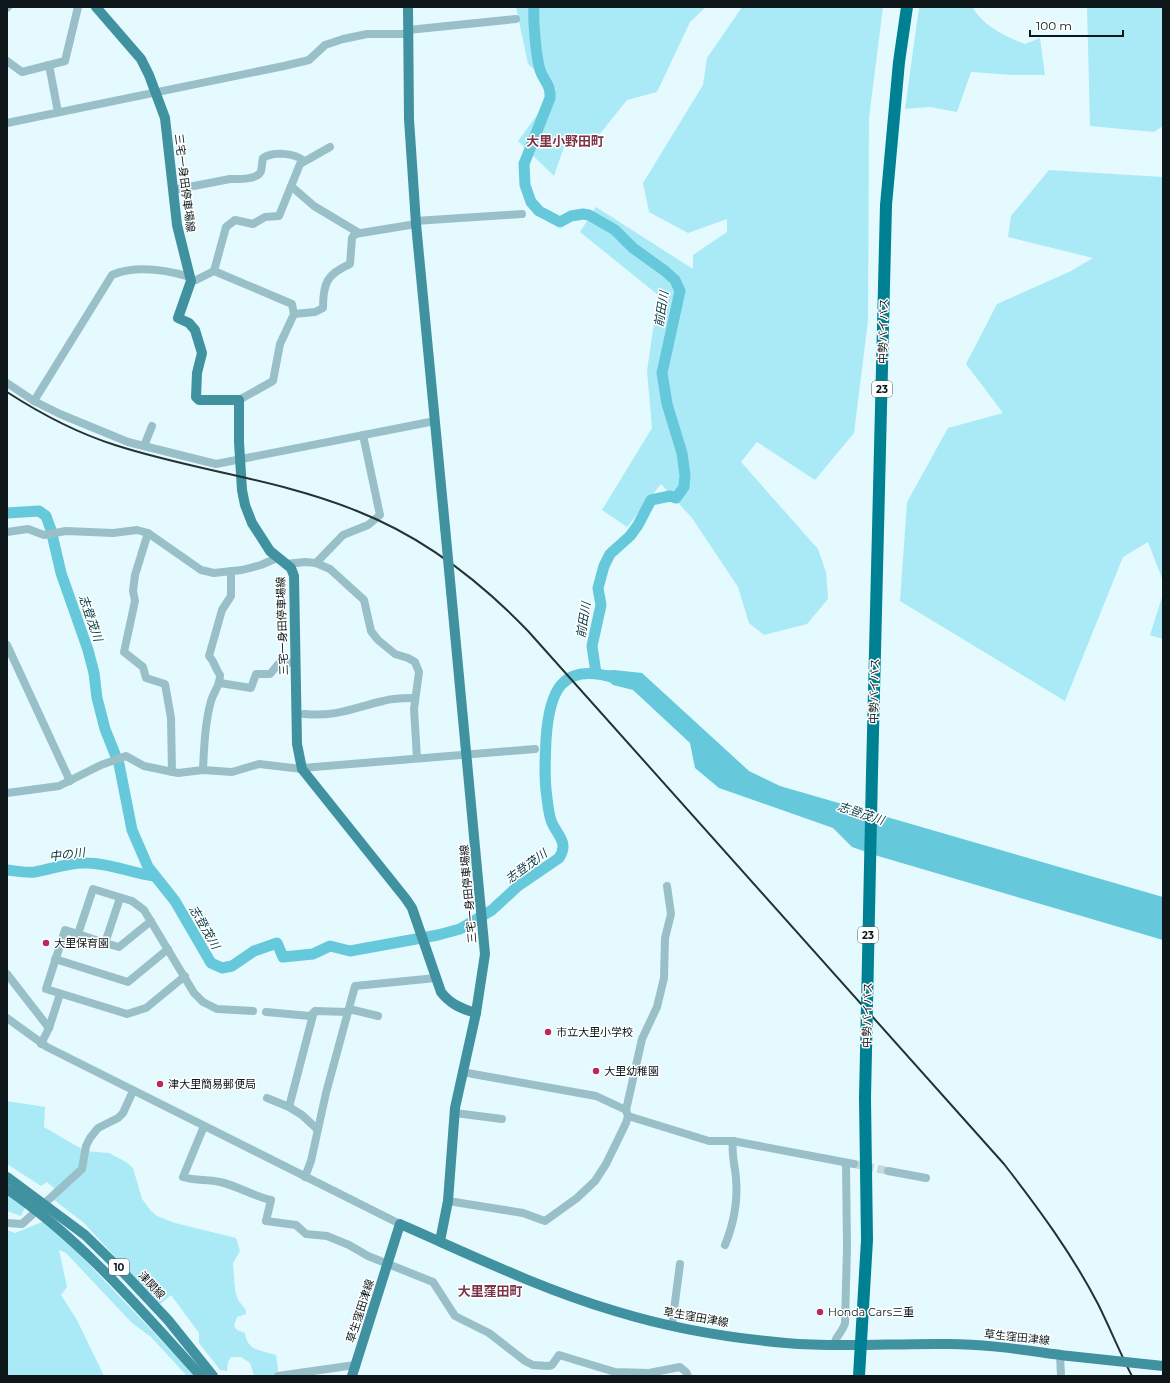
<svg xmlns="http://www.w3.org/2000/svg" width="1170" height="1383" viewBox="0 0 1170 1383" font-family="Montserrat,'Noto Sans JP',sans-serif">
  <style>
    .green { fill: #aaeaf7 }
    .water { fill: #65c9db }
    .lines { fill: none; stroke-linecap: round; stroke-linejoin: round }
    .river { stroke: #65c9db; stroke-width: 11 }
    .minor-tunnel { stroke: #c4d8dc; stroke-width: 8; stroke-dasharray: 8 4; stroke-linecap: butt }
    .minor { stroke: #99c0c8; stroke-width: 8 }
    .major { stroke: #4092a1; stroke-width: 10 }
    .highway { stroke: #008193; stroke-width: 12 }
    .rail { stroke: #263133; stroke-width: 2 }
    .major-bridge { stroke: #4092a1; stroke-width: 10 }
    .highway-bridge { stroke: #008193; stroke-width: 12 }
    .poi-dot { fill: #b82a5b; stroke: #fff; stroke-width: 1.5 }
    .labels { text-anchor: middle; dominant-baseline: central; stroke-width: 3; stroke-linejoin: round; paint-order: stroke }
    .shield { fill: #fff; stroke: #565d5e; stroke-width: 1 }
    .shield-label { font-size: 10px; font-weight: bold; fill: #0d1719 }
    .street-label { font-size: 11px; fill: #0d1719; stroke: #fff }
    .poi-label { font-size: 11px; fill: #0d1719; stroke: #fff; text-anchor: start }
    .water-label { font-size: 12px; font-style: italic; fill: #083941; stroke: #fff }
    .quarter-label { font-size: 13px; font-weight: bold; fill: #7c3649; stroke: #fff }
  </style>
  <rect width="100%" height="100%" fill="#e4fafe"/>
  <g class="green">
    <polygon points="516,7 706,7 690,22 657,92 627,100 595,140 564,147 554,176 518,141 556,89 528,64"/>
    <polygon points="742,7 883,7 869,118 868,321 854,433 815,480 757,442 741,462 818,549 826,572 828,599 807,624 764,635 749,623 738,587 692,518 661,484 627,527 602,510 652,428 647,371 658,295 580,232 596,207 693,269 693,255 727,232 727,219 688,233 649,212 643,183 703,85 707,58"/>
    <path d="M919,7H972C985,27 1004,36 1025,44L1040,38L1045,75H1012L971,72L957,112L930,107L905,109Z"/>
    <polygon points="1087,7 1163,7 1163,126 1154,132 1090,126"/>
    <polygon points="1049,170 1163,177 1163,581 1148,542 1123,557 1065,701 900,601 907,502 948,428 1003,413 966,364 997,304 1071,271 1093,258 1008,237 1011,216"/>
    <polygon points="1163,594 1163,639 1150,635"/>
    <path d="M7,1101L45,1107L44,1127L85,1151L109,1153L126,1162L133,1168L142,1199L151,1211L157,1216L175,1223L236,1238L240,1251L233,1263L235,1290L238,1300L246,1310V1314L237,1317L234,1326L237,1330L245,1333C247,1351 261,1350 276,1355L278,1368L277,1376H254L250,1363L241,1357H231L228,1362L227,1371L220,1370L199,1343V1333L171,1295L159,1305L84,1223L53,1199L54,1188L47,1182L41,1186L7,1164Z"/>
    <polygon points="7,1195 25,1208 21,1216 7,1211"/>
    <polygon points="47,1220 195,1376 187,1376 151,1337 132,1323 66,1253 59,1250 67,1287 61,1295 77,1320 104,1376 7,1376 7,1230 15,1233"/>
  </g>
  <polygon class="water" points="614,670 642,673 749,771 780,786 1163,897 1163,940 878,856 852,847 833,828 719,788 695,768 690,743 633,690 613,685 598,671"/>
  <g class="lines">
    <g class="river">
      <path d="M534,7C533,21 536,56 540,70C544,82 551,84 550,98L524,164L525,185L531,202L539,211L560,222L571,216L583,214L589,215L615,230L633,248L665,271L675,280L680,291L662,373L667,404L682,453L685,475L684,487L676,498L670,496L651,500L638,525L630,536L610,554L604,566L598,588L601,605L592,646L596,673"/>
      <path d="M7,513L39,511L46,516L51,530L61,573L88,650L94,673L97,698L105,729L119,764L132,830L148,867L175,901L211,963L222,968L232,966L254,951L277,943L283,957L313,954L330,946L350,951L438,935L460,929L492,910L518,886L559,858C568,844 560,838 553,825C549,818 548,807 547,798C544,779 545,760 546,740C549,693 560,661 615,678"/>
      <path d="M7,870C16,871 25,873 35,872C53,869 68,862 87,863C109,863 131,873 154,876"/>
    </g>
    <polyline class="minor-tunnel" points="854,1164 888,1171"/>
    <g class="minor">
      <polyline points="7,8 8,7"/>
      <polyline points="408,30 516,19"/>
      <polyline points="7,61 22,72 65,61 78,7"/>
      <polyline points="49,65 58,112"/>
      <polyline points="7,123 284,66 309,60 325,45 343,39 367,34 408,34"/>
      <polyline points="291,186 314,206 359,233"/>
      <path d="M173,190L230,179C238,179 258,180 261,171C262,167 262,162 263,158C273,151 295,153 304,161"/>
      <polyline points="415,221 522,214"/>
      <polyline points="214,271 226,227 235,220 253,224 265,217 279,216 300,164 330,147"/>
      <polyline points="191,281 196,280 214,271 292,304 294,314 280,344 273,381 239,400"/>
      <path d="M294,314L315,312L323,308C323,283 327,274 350,264L352,238L355,234L416,224"/>
      <polyline points="7,383 34,401 60,414 128,442 216,464 435,421"/>
      <path d="M34,401L112,275C136,265 166,270 190,277"/>
      <polyline points="144,446 152,426"/>
      <polyline points="7,532 28,529 44,535 66,531 113,533 137,530 148,533 201,570 214,573 242,570 261,565 277,558"/>
      <polyline points="148,533 135,575 133,591 135,601 124,652 143,667 146,678 165,684 171,718 172,772"/>
      <polyline points="316,563 343,535 368,525 380,515 363,435"/>
      <polyline points="286,564 305,562 316,563 330,569 364,600 371,631 378,640 395,654 408,658 415,662 419,672 414,709 417,758"/>
      <polyline points="7,645 70,781"/>
      <polyline points="220,683 251,688 256,674 270,674 280,662 295,663"/>
      <path d="M304,714C337,717 353,708 383,701C393,698 404,698 414,698"/>
      <polyline points="302,768 535,749"/>
      <path d="M203,770C204,747 205,723 211,701C214,691 220,686 220,675C215,669 215,662 209,656L222,610L231,596V571"/>
      <polyline points="7,793 59,786 101,765 126,756 144,766 178,773 203,770 232,772 259,764 302,769"/>
      <polyline points="120,898 105,943 119,947 151,921"/>
      <polyline points="78,934 105,943"/>
      <polyline points="55,959 128,982 168,949"/>
      <polyline points="7,974 49,1028"/>
      <polyline points="185,976 146,1008 127,1014 46,989 65,930 78,934 93,889 132,901 144,910 194,993 203,1002 217,1009 253,1011"/>
      <polyline points="349,1009 378,1016"/>
      <polyline points="266,1012 310,1016 315,1011 348,1012"/>
      <polyline points="313,1015 289,1107 302,1115 317,1129"/>
      <polyline points="7,1018 47,1047 400,1224"/>
      <polyline points="41,1044 49,1028 60,994"/>
      <polyline points="462,1072 596,1096 626,1110"/>
      <polyline points="267,1098 289,1107"/>
      <polyline points="455,1113 502,1119"/>
      <polyline points="628,1116 709,1141 733,1141 854,1164"/>
      <path d="M204,1126L183,1177C195,1181 207,1179 220,1182C238,1186 253,1196 271,1200L266,1221L296,1225L306,1234L327,1236L349,1245L368,1256L433,1282L455,1316L489,1333L525,1361L533,1365L548,1366L552,1365L559,1355L615,1372L649,1373L680,1367L686,1372L688,1376"/>
      <polyline points="888,1171 926,1178"/>
      <polyline points="305,1177 311,1161 326,1093 355,986 436,978"/>
      <polyline points="448,1201 523,1213 545,1221 577,1198 595,1181 606,1164 626,1123 628,1116 626,1110 642,1039 657,1007 664,978 665,938 671,914 667,886"/>
      <polyline points="7,1223 22,1224 82,1169 86,1146 90,1138 98,1128 118,1118 123,1113 133,1091"/>
      <path d="M725,1245C734,1223 738,1201 736,1178C735,1166 731,1152 733,1141"/>
      <polyline points="672,1325 680,1264"/>
      <path d="M834,1345C835,1336 843,1332 845,1323L847,1247L846,1163"/>
      <polyline points="1060,1355 1061,1376"/>
      <polyline points="278,1376 355,1365"/>
    </g>
    <g class="major">
      <path d="M96,7L141,59L149,75L165,118L177,225L191,281L178,318L189,323L195,330L202,353L197,373L196,397L199,400H239V442L242,490L245,505L252,523L270,551L291,568L294,576L297,744L302,769L406,899L412,908L441,992C450,1004 462,1009 476,1013"/>
      <polyline points="408,7 409,119 416,224 445,527"/>
      <polyline points="7,1177 85,1235 123,1272 168,1320 213,1376"/>
      <path d="M7,1189C82,1240 140,1309 201,1376"/>
      <polyline points="440,1241 448,1201 455,1108 476,1013 485,954 451,591"/>
      <path d="M352,1376L400,1224C471,1255 541,1289 615,1311C670,1328 729,1338 786,1343C840,1348 894,1343 949,1344C989,1344 1029,1351 1069,1356"/>
    </g>
    <g class="highway">
      <polyline points="872,773 886,205 899,62 907,7"/>
      <polyline points="859,1376 867,1240 865,1098"/>
    </g>
    <path class="rail" d="M7,392C41,414 77,433 115,445C195,471 279,479 357,511C423,537 479,580 528,631L1004,1164C1039,1209 1072,1254 1098,1304C1110,1328 1120,1353 1132,1376"/>
    <g class="major-bridge">
      <polyline points="445,527 451,591"/>
      <polyline points="1069,1356 1163,1366"/>
    </g>
    <polyline class="highway-bridge" points="865,1098 872,773"/>
  </g>
  <g class="poi-dot">
    <circle cx="46" cy="943" r="4"/>
    <circle cx="548" cy="1032" r="4"/>
    <circle cx="596" cy="1071" r="4"/>
    <circle cx="160" cy="1084" r="4"/>
    <circle cx="820" cy="1312" r="4"/>
  </g>
  <g class="labels">
    <g class="shield">
      <rect x="872" y="381" width="20" height="16" rx="3"/>
      <rect x="858" y="927" width="20" height="16" rx="3"/>
      <rect x="109" y="1259" width="20" height="16" rx="3"/>
    </g>
    <g class="shield-label">
      <text x="882" y="389">23</text>
      <text x="868" y="935">23</text>
      <text x="119" y="1267">10</text>
    </g>
    <g class="street-label">
      <text transform="translate(185 183) rotate(83)">三宅一身田停車場線</text>
      <text transform="translate(883 331) rotate(-89)">中勢バイパス</text>
      <text transform="translate(282 626) rotate(-92)">三宅一身田停車場線</text>
      <text transform="translate(874 691) rotate(-89)">中勢バイパス</text>
      <text transform="translate(468 894) rotate(-95)">三宅一身田停車場線</text>
      <text transform="translate(867 1015) rotate(-89)">中勢バイパス</text>
      <text transform="translate(152 1285) rotate(47)">津関線</text>
      <text transform="translate(360 1311) rotate(-72)">草生窪田津線</text>
      <text transform="translate(696 1317) rotate(10)">草生窪田津線</text>
      <text transform="translate(1017 1337) rotate(6)">草生窪田津線</text>
    </g>
    <g class="poi-label">
      <text x="54" y="943">大里保育園</text>
      <text x="556" y="1032">市立大里小学校</text>
      <text x="604" y="1071">大里幼稚園</text>
      <text x="168" y="1084">津大里簡易郵便局</text>
      <text x="828" y="1312">Honda Cars三重</text>
    </g>
    <g class="water-label">
      <text transform="translate(661 309) rotate(-81)">前田川</text>
      <text transform="translate(91 618) rotate(71)">志登茂川</text>
      <text transform="translate(583 620) rotate(-81)">前田川</text>
      <text transform="translate(861 813) rotate(18)">志登茂川</text>
      <text transform="translate(67 854) rotate(-7)">中の川</text>
      <text transform="translate(526 866) rotate(-36)">志登茂川</text>
      <text transform="translate(205 927) rotate(60)">志登茂川</text>
    </g>
    <g class="quarter-label">
      <text x="565" y="141">大里小野田町</text>
      <text x="490" y="1291">大里窪田町</text>
    </g>
  </g>
  <rect width="1170" height="1383" fill="none" stroke="#0d1719" stroke-width="16"/>
  <path d="M1030 30v6h93v-6" fill="none" stroke="#0d1719" stroke-width="2"/>
  <text x="1036" y="30" font-size="12" fill="#0d1719" stroke="#ffffff" stroke-width="3" paint-order="stroke">100 m</text>
</svg>
